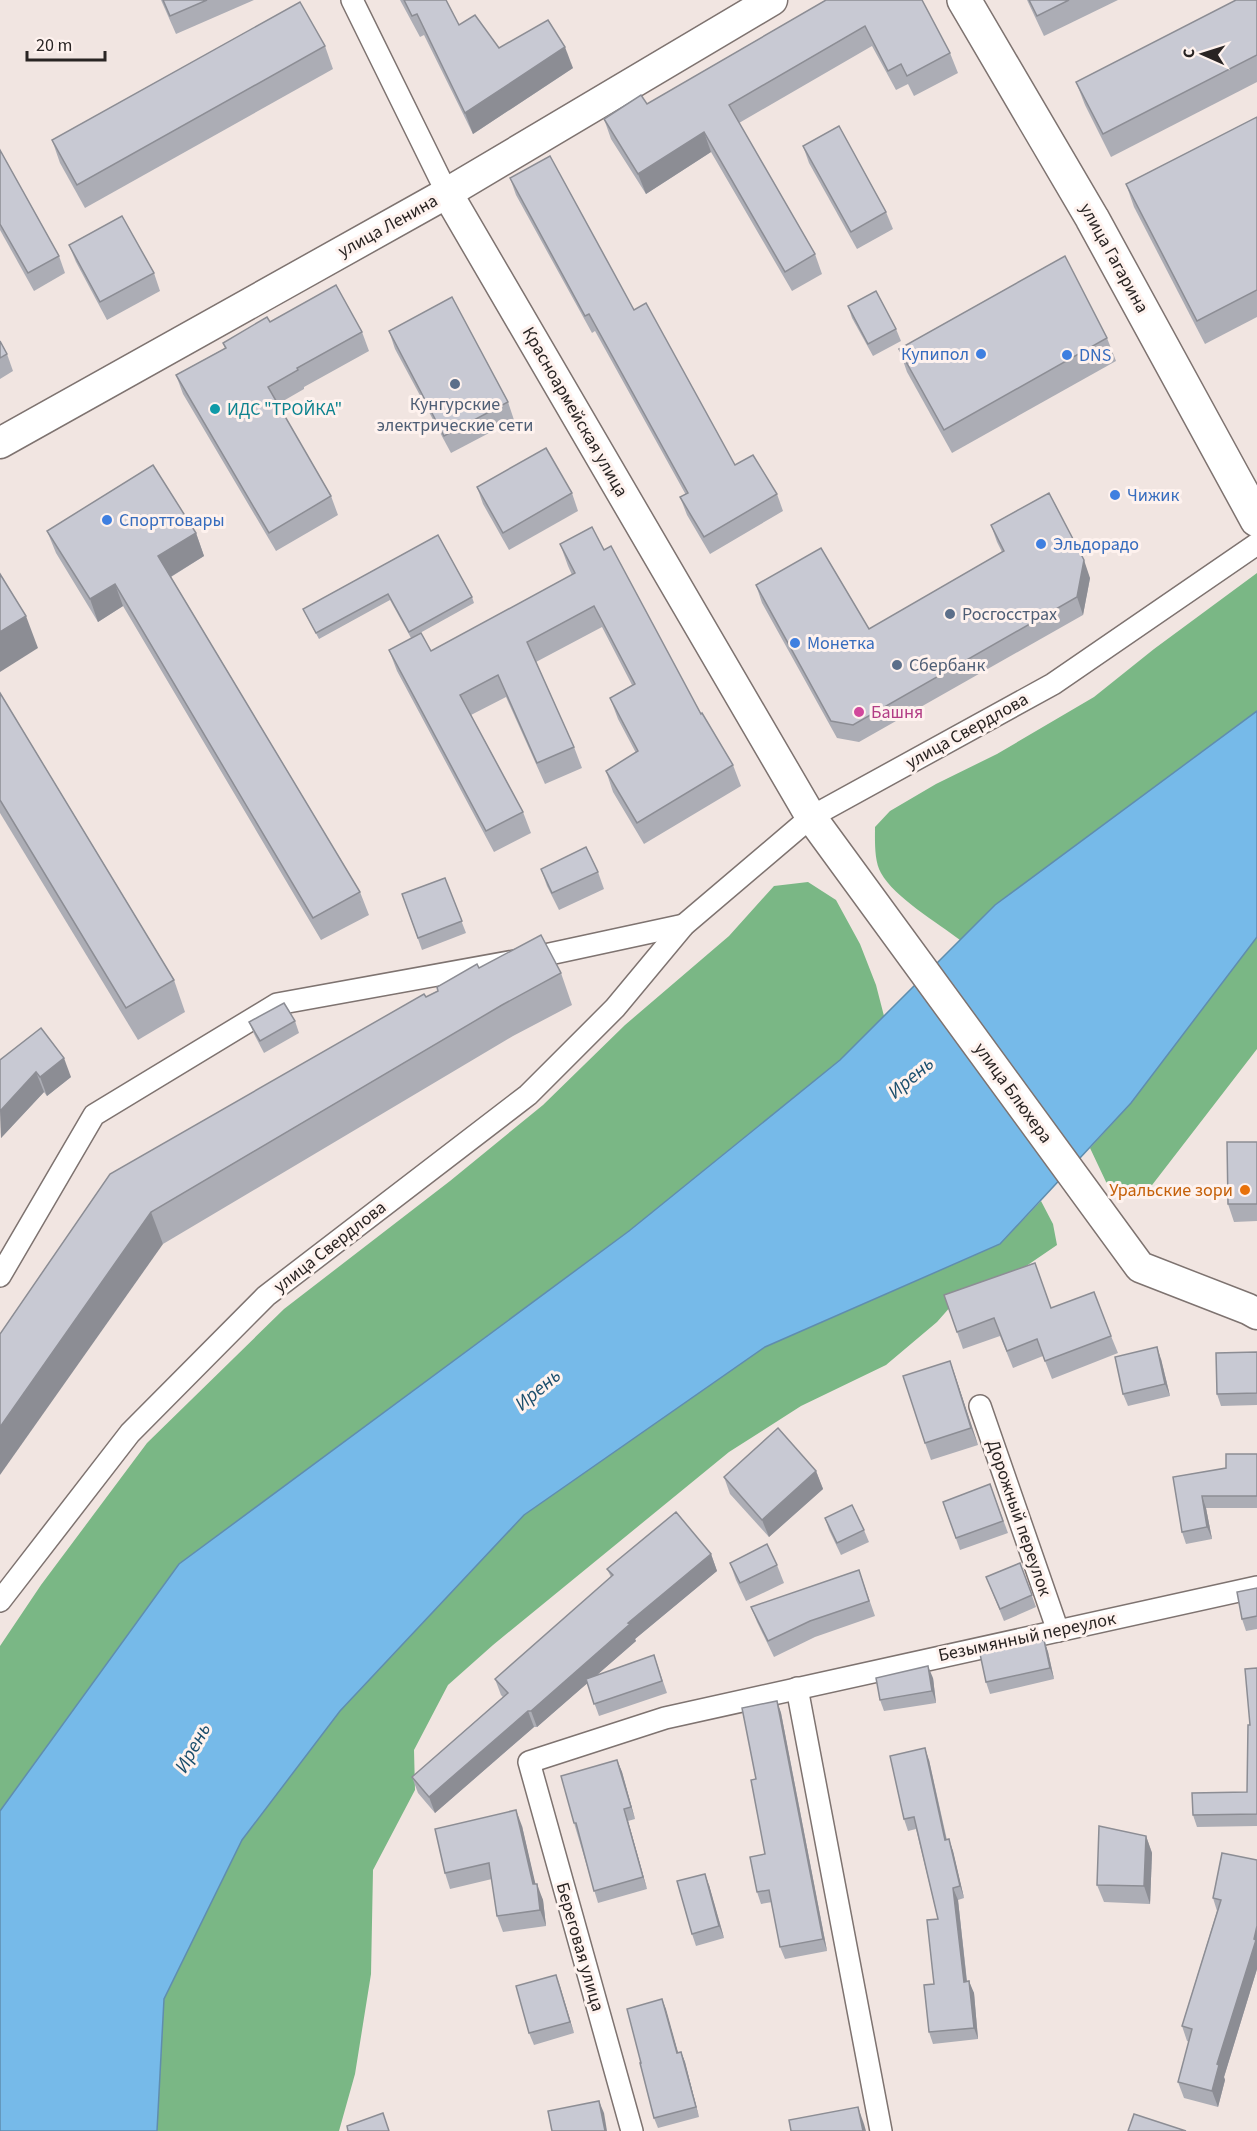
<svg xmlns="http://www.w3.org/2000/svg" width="1257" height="2131" viewBox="0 0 1257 2131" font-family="'Source Sans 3',sans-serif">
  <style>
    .forest { fill: #7ab785 }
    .water { fill: #76bae9; stroke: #5f8dae; stroke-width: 1.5 }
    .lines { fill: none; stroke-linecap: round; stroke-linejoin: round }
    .street-casing { stroke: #7e7370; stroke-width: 24 }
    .secondary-casing { stroke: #7e7370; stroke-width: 33 }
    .primary-casing { stroke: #7e7370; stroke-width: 36 }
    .street { stroke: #fff; stroke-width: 21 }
    .secondary { stroke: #fff; stroke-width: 30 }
    .primary { stroke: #fff; stroke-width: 33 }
    .wall { fill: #acadb5 }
    .shaded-wall { fill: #8c8d94 }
    .building { fill: #c8c9d3; stroke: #8c8d94; stroke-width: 1.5 }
    .shop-dot { fill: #3f7fe0; stroke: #fef2ee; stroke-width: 2 }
    .service-dot { fill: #5c6f8a; stroke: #fef2ee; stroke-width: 2 }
    .culture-dot { fill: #0f9aa8; stroke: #fef2ee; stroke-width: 2 }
    .hotel-dot { fill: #d1479c; stroke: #fef2ee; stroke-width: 2 }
    .food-dot { fill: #e8710a; stroke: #fef2ee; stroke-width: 2 }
    .labels { text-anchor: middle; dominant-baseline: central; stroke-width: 6; stroke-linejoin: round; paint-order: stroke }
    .street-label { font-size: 18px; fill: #292423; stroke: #fef2ee }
    .shop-label { font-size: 18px; fill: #366cbe; stroke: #fef2ee; text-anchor: start }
    .service-label { font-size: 18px; fill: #4e5e75; stroke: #fef2ee; text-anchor: start }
    .culture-label { font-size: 18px; fill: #0d838f; stroke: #fef2ee; text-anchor: start }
    .hotel-label { font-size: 18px; fill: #b23c85; stroke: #fef2ee; text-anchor: start }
    .food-label { font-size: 18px; fill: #c56008; stroke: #fef2ee; text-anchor: end }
    .water-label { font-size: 20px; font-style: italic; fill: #1a4e6d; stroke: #fef2ee }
  </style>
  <rect width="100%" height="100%" fill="#f1e5e1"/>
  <g class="forest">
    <path d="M1257,573V711L995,905L960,940C938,923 894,897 881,873C874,861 875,841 875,827L890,811L936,784L997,754L1094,697L1154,649Z"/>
    <polygon points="808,882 836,900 860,944 876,985 884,1016 840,1060 629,1231 179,1564 0,1811 0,1646 41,1585 147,1443 284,1309 450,1181 543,1105 625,1025 729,936 774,886"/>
    <polygon points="1257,937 1257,1049 1149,1189 1107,1184 1090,1148 1131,1103"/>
    <polygon points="1041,1201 1053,1224 1057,1245 1016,1273 959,1297 937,1322 886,1365 801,1406 729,1452 493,1645 448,1685 414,1750 415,1790 373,1870 371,1974 355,2074 339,2131 157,2131 164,1999 242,1840 340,1711 524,1515 765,1347 1000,1244"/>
  </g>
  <polygon class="water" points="1257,711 1257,937 1131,1103 1000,1244 765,1347 524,1515 340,1711 242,1840 164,1999 157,2131 0,2131 0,1811 179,1564 629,1231 840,1060 995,905"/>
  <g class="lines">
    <g class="street-casing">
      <g id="street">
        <polyline points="352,0 447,193"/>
        <polyline points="0,1276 94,1115 277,1004 531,958 684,925"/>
        <polyline points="980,1406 1058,1631"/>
        <polyline points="0,1601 130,1433 266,1296 528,1095 615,1008 684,925 811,817 1053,684 1257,544"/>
        <polyline points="797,1688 881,2131"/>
        <polyline points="632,2131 529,1762 665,1718 1257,1587"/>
      </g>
    </g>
    <g class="secondary-casing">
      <g id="secondary">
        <polyline points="447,193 811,817 1140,1267 1248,1309 1257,1314"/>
        <polyline points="0,443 447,193 772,0"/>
      </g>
    </g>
    <g class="primary-casing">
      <polyline id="primary" points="964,0 1092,218 1257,520"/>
    </g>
    <use href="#street" class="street"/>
    <use href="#secondary" class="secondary"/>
    <use href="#primary" class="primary"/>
  </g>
  <g class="wall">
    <polygon points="161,0 254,0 176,34"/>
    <polygon points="400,0 446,0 459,25 499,48 573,68 473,134 424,35 420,37"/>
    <polygon points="826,0 950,53 958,73 914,96 908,84 896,90 872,46 739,123 815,254 822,274 792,291 711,152 646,194 611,139 604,119 647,104"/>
    <polygon points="1027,0 1118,0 1044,36"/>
    <polygon points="1257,0 1257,82 1111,157 1085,105 1076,82"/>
    <polygon points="325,46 333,69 85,208 60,163 52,140"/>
    <polygon points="1257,117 1257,317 1205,344 1134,207 1126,184"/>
    <polygon points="803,146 886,212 893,229 857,249 809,163"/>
    <polygon points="0,150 59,256 65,273 34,291 0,230"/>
    <polygon points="510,178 634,310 735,465 777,494 783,511 710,554 687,515 680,497 686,495 595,331 592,333 516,195"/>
    <polygon points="69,245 154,273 160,291 107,320 76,262"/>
    <polygon points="848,306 896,329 901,341 873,356 852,318"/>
    <polygon points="270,322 362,332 369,351 304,387 304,389 278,404 331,496 338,515 276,551 183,394 176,375 225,348 223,343"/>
    <polygon points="389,331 508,402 514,420 451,453 395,349"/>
    <polygon points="1107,338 1116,361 952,453 907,372 899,349"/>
    <polygon points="0,341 7,354 13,371 0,379"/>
    <polygon points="477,487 572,493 578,511 509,550 483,504"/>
    <polygon points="991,525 1090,578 1083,615 859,742 837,738 762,603 756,585 869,629 1002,552 997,542"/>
    <polygon points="47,531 196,533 204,556 171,577 360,892 369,915 321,940 123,606 98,622 56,553"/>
    <polygon points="438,535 472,597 474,603 411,638 390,600 319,639 306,615 303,609"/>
    <polygon points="560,544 604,550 701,714 733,765 741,786 644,844 613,792 606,771 636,753 618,719 610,698 632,685 602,627 536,662 574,747 582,768 545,784 506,697 471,715 523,812 531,833 494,852 397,671 389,650 431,651 572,575 568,566"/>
    <polygon points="0,693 174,980 185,1012 138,1040 0,813"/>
    <polygon points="541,869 598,872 604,889 559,910 547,886"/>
    <polygon points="445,878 466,933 422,950 402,894"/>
    <polygon points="479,968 561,973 572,1005 513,1036 163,1244 110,1174 426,997"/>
    <polygon points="295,1021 299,1033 264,1053 254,1034 249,1022"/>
    <polygon points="0,1060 71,1077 47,1096 44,1092 1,1138"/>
    <polygon points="1257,1142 1257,1221 1234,1222 1228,1204"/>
    <polygon points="944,1295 1051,1308 1111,1336 1118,1353 1052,1379 1043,1356 1013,1368 1000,1336 963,1349"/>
    <polygon points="1257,1352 1257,1405 1221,1406 1217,1394"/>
    <polygon points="1161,1359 1170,1396 1128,1406 1123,1394"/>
    <polygon points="950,1361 978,1445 931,1460 925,1443"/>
    <polygon points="1257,1454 1257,1508 1206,1508 1212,1539 1186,1544 1182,1532 1173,1477 1226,1468"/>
    <polygon points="816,1471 823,1489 769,1537 730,1494 724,1477"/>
    <polygon points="990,1484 1008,1533 960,1550 943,1502"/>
    <polygon points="825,1518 864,1530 869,1542 841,1555 829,1530"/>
    <polygon points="711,1554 717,1571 635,1639 636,1641 597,1675 654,1655 667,1693 599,1716 587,1683 537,1727 534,1727 435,1813 418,1793 412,1777 503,1697 501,1695 495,1679 611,1577 607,1569"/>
    <polygon points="730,1563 777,1565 784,1583 746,1601 736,1580"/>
    <polygon points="1020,1563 1036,1607 1004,1621 986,1577"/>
    <polygon points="859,1570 875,1616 815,1637 774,1657 757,1622 751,1607"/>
    <polygon points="1257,1588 1257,1629 1246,1631 1242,1619"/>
    <polygon points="1044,1640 1048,1652 1054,1679 990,1694 986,1682"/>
    <polygon points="1257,1668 1257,1826 1197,1827 1193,1815 1247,1792 1250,1725"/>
    <polygon points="933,1678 936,1703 884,1711 880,1700"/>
    <polygon points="777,1701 781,1713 827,1951 785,1959 780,1947 772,1902 761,1904 757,1892 765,1854 756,1779"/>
    <polygon points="617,1760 622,1772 635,1819 628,1821 647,1889 598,1903 574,1823"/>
    <polygon points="929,1760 947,1840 953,1851 964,1898 958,1900 967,1981 974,1993 978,2039 933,2044 929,2032 934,1984 938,1919 916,1829 908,1831 904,1819"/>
    <polygon points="522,1826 535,1884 543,1900 546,1926 503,1932 497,1916 492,1879 450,1889 445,1873"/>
    <polygon points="1146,1836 1152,1853 1150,1904 1104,1902 1097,1885"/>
    <polygon points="1257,1860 1257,1969 1224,2077 1225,2080 1218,2107 1184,2098 1178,2082 1189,2042 1187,2041 1182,2026 1217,1911 1213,1898"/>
    <polygon points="709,1885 724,1938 696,1946 692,1934"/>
    <polygon points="556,1975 574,2033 534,2045 529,2033"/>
    <polygon points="662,1999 678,2053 681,2052 685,2062 699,2117 658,2128 654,2118 641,2063"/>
  </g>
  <g class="shaded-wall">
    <polygon points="565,47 573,68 473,134 465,113"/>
    <polygon points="704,132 711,152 646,194 638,174"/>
    <polygon points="196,533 204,556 167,579 158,556"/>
    <polygon points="1084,560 1090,578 1083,615 1077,597"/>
    <polygon points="115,584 123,606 98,622 90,599"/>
    <polygon points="26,616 38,648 0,672 0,632"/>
    <polygon points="64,1058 71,1077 47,1096 40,1077"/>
    <polygon points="36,1072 44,1092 1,1138 0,1111"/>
    <polygon points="151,1212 163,1244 0,1475 0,1427"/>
    <polygon points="1157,1347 1161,1359 1170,1396 1165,1384"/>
    <polygon points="950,1361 956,1378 978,1445 971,1428"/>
    <polygon points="816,1471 823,1489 769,1537 762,1520"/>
    <polygon points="1202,1496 1206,1508 1212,1539 1207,1527"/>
    <polygon points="711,1554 717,1571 635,1639 636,1641 537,1727 531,1711 628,1623"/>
    <polygon points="1044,1640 1048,1652 1054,1679 1050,1668"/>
    <polygon points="928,1666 933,1678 936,1703 932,1691"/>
    <polygon points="777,1701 781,1713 827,1951 823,1939"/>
    <polygon points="528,1711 534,1727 435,1813 429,1797"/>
    <polygon points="925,1748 929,1760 949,1852 945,1840"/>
    <polygon points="617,1760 622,1772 635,1819 631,1807"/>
    <polygon points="624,1809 628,1821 647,1889 643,1877"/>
    <polygon points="516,1810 522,1826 539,1899 537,1884 543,1900 546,1926 540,1910 533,1884"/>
    <polygon points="1146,1836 1152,1853 1150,1904 1144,1886"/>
    <polygon points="949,1839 953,1851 964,1898 960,1886"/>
    <polygon points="705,1874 709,1885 724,1938 719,1926"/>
    <polygon points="953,1888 958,1900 968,1993 964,1982"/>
    <polygon points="1257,1926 1257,1969 1224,2077 1225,2080 1218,2107 1212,2091 1217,2064 1254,1939"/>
    <polygon points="556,1975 560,1986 574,2033 570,2022"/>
    <polygon points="969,1981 974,1993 978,2039 974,2028"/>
    <polygon points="662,1999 666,2009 681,2063 677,2053"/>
    <polygon points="681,2052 685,2062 699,2117 696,2107"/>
    <polygon points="599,2101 604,2113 607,2131 605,2131"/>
    <polygon points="858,2107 864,2124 866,2131 863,2131"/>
  </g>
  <g class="building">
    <polygon points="163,0 207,0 170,16"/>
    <polygon points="404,0 446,0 459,25 475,15 499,48 548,20 565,47 465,113 417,14 412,16"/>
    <polygon points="826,0 922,0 950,53 907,76 901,64 888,71 865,26 729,105 815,254 785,272 704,132 638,174 604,119 641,95 647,104"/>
    <polygon points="1029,0 1069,0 1037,16"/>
    <polygon points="1236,0 1257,0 1257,55 1103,134 1076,82"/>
    <polygon points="300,2 325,46 77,185 52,140"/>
    <polygon points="1257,117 1257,290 1197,321 1126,184"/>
    <polygon points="839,126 886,212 851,232 803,146"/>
    <polygon points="0,150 59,256 28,273 0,224"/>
    <polygon points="550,156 634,310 646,303 735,465 753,455 777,494 704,537 680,497 688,493 589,314 585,316 510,178"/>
    <polygon points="122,216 154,273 100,302 69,245"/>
    <polygon points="1065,256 1107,338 944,430 899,349"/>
    <polygon points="336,285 362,332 297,368 298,370 268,387 331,496 269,533 176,375 226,348 223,343 267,317 270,322"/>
    <polygon points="876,291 896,329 868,344 848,306"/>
    <polygon points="452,297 508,402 444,436 389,331"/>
    <polygon points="0,341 7,354 0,358"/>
    <polygon points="546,448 572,493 503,533 477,487"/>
    <polygon points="153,465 196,533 158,556 360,892 313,918 115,584 90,599 47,531"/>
    <polygon points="1049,493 1084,560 1077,597 853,725 831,721 756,585 821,548 869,629 1004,551 991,525"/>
    <polygon points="592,527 604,550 611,546 701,714 702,713 733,765 637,823 606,771 638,751 610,698 635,684 594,606 527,642 574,747 537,763 498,675 460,695 523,812 486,831 389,650 421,633 431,651 575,573 560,544"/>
    <polygon points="438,535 472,597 409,632 388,594 316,633 303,609"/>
    <polygon points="0,574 26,616 0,632"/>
    <polygon points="0,693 174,980 126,1008 0,800"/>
    <polygon points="586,847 598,872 552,893 541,869"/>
    <polygon points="445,878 462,921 418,938 402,894"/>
    <polygon points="541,935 561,973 502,1005 151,1212 0,1427 0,1334 110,1174 424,994 426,997 438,991 437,987 477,964 479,968"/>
    <polygon points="284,1003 295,1021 260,1041 249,1022"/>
    <polygon points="41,1028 64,1058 40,1077 36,1072 0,1111 0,1060"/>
    <polygon points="1227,1142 1257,1142 1257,1204 1228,1204"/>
    <polygon points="1035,1263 1051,1308 1094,1292 1111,1336 1045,1361 1037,1339 1007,1351 994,1318 957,1332 944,1295"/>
    <polygon points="1157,1347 1165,1384 1123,1394 1115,1357"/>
    <polygon points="1257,1352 1257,1393 1217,1394 1216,1353"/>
    <polygon points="950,1361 971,1428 925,1443 903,1376"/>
    <polygon points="778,1428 816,1471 762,1520 724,1477"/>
    <polygon points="1226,1454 1257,1454 1257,1496 1202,1496 1207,1527 1182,1532 1173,1477 1226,1468"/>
    <polygon points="990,1484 1003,1521 956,1538 943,1502"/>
    <polygon points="852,1505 864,1530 837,1543 825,1518"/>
    <polygon points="676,1512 711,1554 628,1623 630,1624 531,1711 528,1711 429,1797 412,1777 508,1693 495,1679 613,1575 607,1569"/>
    <polygon points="767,1544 777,1565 740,1583 730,1563"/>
    <polygon points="1020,1563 1032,1595 1000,1609 986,1577"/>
    <polygon points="859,1570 869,1601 810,1621 768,1641 751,1607"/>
    <polygon points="1257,1588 1257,1616 1242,1619 1237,1592"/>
    <polygon points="1044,1640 1050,1668 986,1682 980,1654"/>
    <polygon points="654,1655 662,1681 594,1704 586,1679"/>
    <polygon points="928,1666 932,1691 880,1700 876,1678"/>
    <polygon points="1257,1668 1257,1814 1193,1815 1192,1793 1247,1792 1248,1725 1250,1725 1245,1669"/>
    <polygon points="777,1701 823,1939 780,1947 769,1890 757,1892 750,1857 765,1854 751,1780 756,1779 742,1708"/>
    <polygon points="925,1748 945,1840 949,1839 960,1886 953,1888 964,1982 969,1981 974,2028 929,2032 924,1985 934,1984 927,1920 938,1919 914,1817 904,1819 890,1756"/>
    <polygon points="617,1760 631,1807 624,1809 643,1877 594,1891 576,1823 574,1823 561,1776"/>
    <polygon points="516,1810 533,1884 537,1884 540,1910 497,1916 489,1863 445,1873 435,1829"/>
    <polygon points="1099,1826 1146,1836 1144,1886 1097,1885"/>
    <polygon points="1222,1853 1257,1860 1257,1926 1254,1939 1256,1940 1217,2064 1219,2065 1212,2091 1178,2082 1192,2029 1182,2026 1221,1900 1213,1898"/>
    <polygon points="705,1874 719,1926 692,1934 677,1881"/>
    <polygon points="556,1975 570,2022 529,2033 516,1986"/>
    <polygon points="662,1999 677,2053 681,2052 696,2107 654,2118 640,2063 641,2063 627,2009"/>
    <polygon points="599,2101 605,2131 552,2131 548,2111"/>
    <polygon points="858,2107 863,2131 791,2131 789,2120"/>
    <polygon points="383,2113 389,2131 348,2131 347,2126"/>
    <polygon points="1134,2114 1186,2131 1128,2131"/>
  </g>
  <g class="shop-dot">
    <circle cx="981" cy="354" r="6"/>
    <circle cx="1067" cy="355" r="6"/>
    <circle cx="1115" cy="495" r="6"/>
    <circle cx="107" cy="520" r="6"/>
    <circle cx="1041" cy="544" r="6"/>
    <circle cx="795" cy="643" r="6"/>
  </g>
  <g class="service-dot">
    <circle cx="455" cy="384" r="6"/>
    <circle cx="950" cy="614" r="6"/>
    <circle cx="897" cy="665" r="6"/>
  </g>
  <circle class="culture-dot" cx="215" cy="409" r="6"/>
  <circle class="hotel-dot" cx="859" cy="712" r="6"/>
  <circle class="food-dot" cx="1245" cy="1190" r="6"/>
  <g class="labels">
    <g class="street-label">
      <text transform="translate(388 226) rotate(-29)">улица Ленина</text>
      <text transform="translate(1114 258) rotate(61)">улица Гагарина</text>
      <text transform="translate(575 412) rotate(60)">Красноармейская улица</text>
      <text transform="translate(967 731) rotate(-29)">улица Свердлова</text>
      <text transform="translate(1013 1093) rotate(54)">улица Блюхера</text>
      <text transform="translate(330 1247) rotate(-38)">улица Свердлова</text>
      <text transform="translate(1019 1518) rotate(71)">Дорожный переулок</text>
      <text transform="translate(1027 1637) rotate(-12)">Безымянный переулок</text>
      <text transform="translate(580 1947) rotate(74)">Береговая улица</text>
    </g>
    <g class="shop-label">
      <text x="969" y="354" text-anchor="end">Купипол</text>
      <text x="1079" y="355">DNS</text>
      <text x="1127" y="495">Чижик</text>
      <text x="119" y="520">Спорттовары</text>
      <text x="1053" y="544">Эльдорадо</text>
      <text x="807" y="643">Монетка</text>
    </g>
    <g class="service-label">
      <text x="455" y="404" text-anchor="middle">Кунгурские<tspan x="455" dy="21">электрические сети</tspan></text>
      <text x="962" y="614">Росгосстрах</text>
      <text x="909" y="665">Сбербанк</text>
    </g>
    <g class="culture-label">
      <text x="227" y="409">ИДС "ТРОЙКА"</text>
    </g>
    <g class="hotel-label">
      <text x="871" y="712">Башня</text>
    </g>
    <g class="food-label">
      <text x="1233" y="1190">Уральские зори</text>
    </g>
    <g class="water-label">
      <text transform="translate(911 1078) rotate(-40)">Ирень</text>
      <text transform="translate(538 1390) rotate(-40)">Ирень</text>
      <text transform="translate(193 1748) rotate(-61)">Ирень</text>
    </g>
  </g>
  <g transform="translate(1203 54) rotate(273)" stroke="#fef2ee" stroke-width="4.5" paint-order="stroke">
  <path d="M0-4.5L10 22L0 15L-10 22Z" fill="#292423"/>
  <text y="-9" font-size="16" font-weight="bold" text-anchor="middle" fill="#292423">С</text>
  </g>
  <path d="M27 51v9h78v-9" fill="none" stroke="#292423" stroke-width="3"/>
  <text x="36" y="51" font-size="18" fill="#292423" stroke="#fef2ee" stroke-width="4.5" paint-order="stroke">20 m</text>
</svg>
